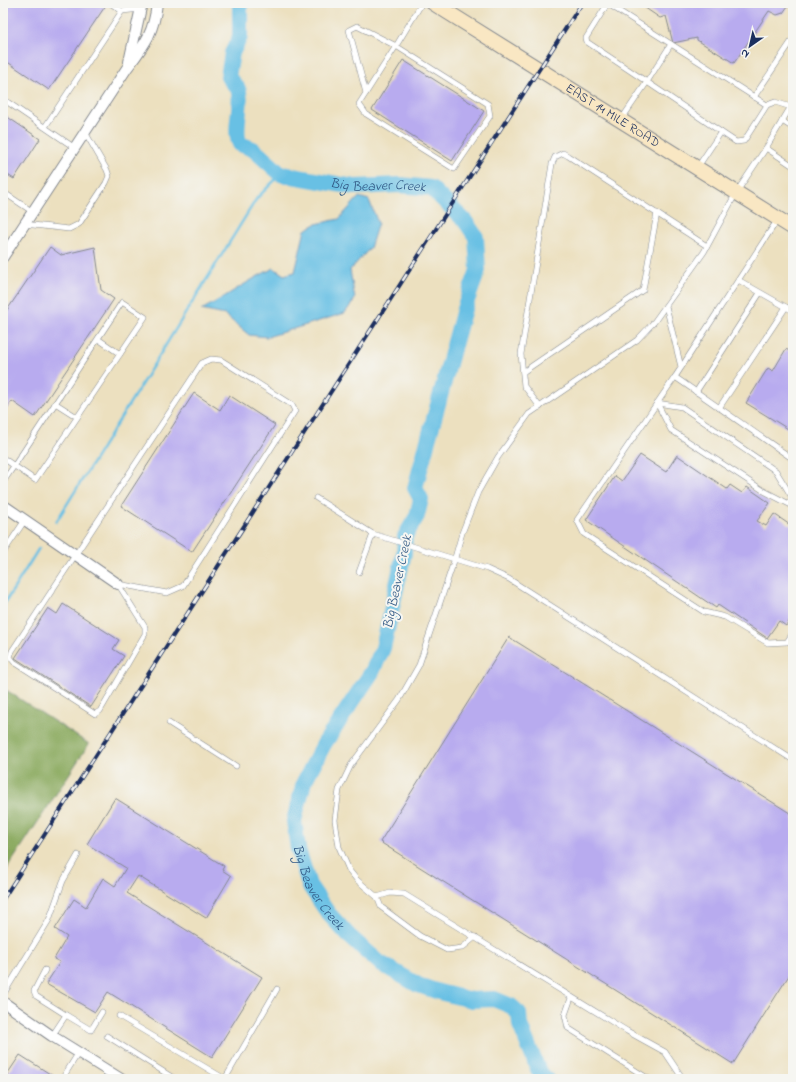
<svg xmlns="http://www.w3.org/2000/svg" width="796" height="1082" viewBox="0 0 796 1082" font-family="'Indie Flower',sans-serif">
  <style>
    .forest { fill: #88a85c; stroke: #526c5d }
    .water { fill: #67c0e4; stroke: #4178a1 }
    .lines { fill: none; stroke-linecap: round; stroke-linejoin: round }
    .stream { stroke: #67c0e4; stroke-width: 2.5 }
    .river { stroke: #67c0e4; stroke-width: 16 }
    .building { fill: #b8abef }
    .lane-casing { stroke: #84888e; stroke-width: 6 }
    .street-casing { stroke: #84888e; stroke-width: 12 }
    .secondary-casing { stroke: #84888e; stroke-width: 16 }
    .lane { stroke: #fff; stroke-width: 5 }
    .street { stroke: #fff; stroke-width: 10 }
    .secondary { stroke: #f9e7c3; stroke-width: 14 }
    .rail-casing { stroke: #1b2f5e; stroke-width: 4 }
    .rail { stroke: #f6f6f2; stroke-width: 2.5; stroke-dasharray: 8; stroke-linecap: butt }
    .labels { text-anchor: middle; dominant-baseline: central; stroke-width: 4; stroke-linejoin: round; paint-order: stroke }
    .street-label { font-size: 13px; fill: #1b2f5e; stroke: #f6f6f2 }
    .water-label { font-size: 14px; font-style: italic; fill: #325a86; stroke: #f6f6f2 }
  </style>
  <rect width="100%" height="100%" fill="#f6f6f2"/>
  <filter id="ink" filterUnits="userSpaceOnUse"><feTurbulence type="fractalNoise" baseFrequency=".025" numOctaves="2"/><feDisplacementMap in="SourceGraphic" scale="8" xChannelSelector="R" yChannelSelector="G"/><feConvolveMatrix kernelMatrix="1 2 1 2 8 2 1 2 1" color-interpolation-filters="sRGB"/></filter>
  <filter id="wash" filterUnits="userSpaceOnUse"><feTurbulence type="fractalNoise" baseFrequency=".012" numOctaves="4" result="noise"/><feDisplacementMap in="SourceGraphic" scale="16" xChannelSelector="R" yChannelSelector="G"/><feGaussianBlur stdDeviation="0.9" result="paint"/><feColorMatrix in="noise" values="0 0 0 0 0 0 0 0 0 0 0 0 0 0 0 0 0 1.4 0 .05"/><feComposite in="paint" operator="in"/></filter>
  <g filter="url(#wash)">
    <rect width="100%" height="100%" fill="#ece0bf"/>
    <polygon class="forest" points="3,688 89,744 3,875"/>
    <path class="water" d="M359,197L369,200L378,223L370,248L350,270L355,299L345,313L267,337L249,335L225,315L201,310C226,297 248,280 274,268L284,275L295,272L305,230L316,224L339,219Z"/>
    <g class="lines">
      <g class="stream">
        <polyline points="56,522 257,198 281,174"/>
        <polyline points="3,606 39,548"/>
        <polyline points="539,1079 540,1074"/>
      </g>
      <path class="river" id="s1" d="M240,3V37L232,53L228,77C231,81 234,84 237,87C245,100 232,130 240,144L253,149L281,174L354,187L400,185L431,188L465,221L476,237L478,270L464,309L415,488L421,499L417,516L405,536L404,553L383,648L372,672L324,744L304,782L294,821L298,849L309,885L328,913L349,936L380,963L418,985L439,992L471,1000L494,999L511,1006L519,1013L520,1025L540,1074L547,1079"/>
    </g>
    <g id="blocks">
      <g class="building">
        <polygon points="3,3 103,3 106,5 49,90 3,59"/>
        <polygon points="638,3 790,3 783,13 777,15 769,11 734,63 697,40 697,38 673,43 666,16 660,18"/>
        <polygon points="403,60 484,111 452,161 372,110"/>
        <polygon points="3,114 40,139 14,179 3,172"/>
        <polygon points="50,247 61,255 95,247 101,290 114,299 35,417 12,401 3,414 3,316"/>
        <polygon points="786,349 793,353 793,432 746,403 768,368 773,371"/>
        <polygon points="194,393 220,410 229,395 275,425 192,552 121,506"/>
        <polygon points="640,455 666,472 677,455 727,489 730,485 742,493 747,487 770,503 757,521 766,526 774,514 793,527 793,615 786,626 779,621 767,638 718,605 716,608 586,520 615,476 622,481"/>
        <polygon points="63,604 119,640 113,649 124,656 91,707 15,658 48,608 57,614"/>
        <polygon points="509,637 793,815 793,969 733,1064 380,842"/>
        <polygon points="115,798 224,866 222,870 231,876 206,918 138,876 127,893 262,977 212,1057 108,992 95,1012 46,984 60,962 54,959 67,937 55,929 74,899 86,907 103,878 115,886 126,868 87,844"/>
        <polygon points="20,1055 58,1079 3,1079 3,1074 6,1076"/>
      </g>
    </g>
  </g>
  <g filter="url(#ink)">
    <use href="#blocks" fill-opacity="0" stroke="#84888e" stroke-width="1"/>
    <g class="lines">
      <g class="lane-casing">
        <g id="lane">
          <polyline points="110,3 122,11 141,9"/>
          <polyline points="608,3 586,38 587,42 647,82 621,120"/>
          <polyline points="608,4 767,105 744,141 736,142 721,132"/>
          <polyline points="671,44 647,82 721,132 697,168"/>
          <polygon points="396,46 488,104 490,116 454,169 366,114 359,104"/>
          <polyline points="366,93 349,30 357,26 396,46 422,3"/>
          <polyline points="754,97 793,39"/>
          <polyline points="3,99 75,148"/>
          <polyline points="767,105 775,102 791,107"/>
          <polyline points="782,121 793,128"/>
          <polyline points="45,127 122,11"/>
          <polyline points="766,148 793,166"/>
          <polyline points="3,192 33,212"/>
          <polyline points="778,219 675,377 793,459"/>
          <polyline points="24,224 69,229 79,224 106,183 109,176 107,170 85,132"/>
          <polyline points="740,281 793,311"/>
          <polyline points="666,306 681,367"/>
          <polyline points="98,339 120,354"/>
          <polygon points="211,359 221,360 292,405 295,411 183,586 167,593 118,584 145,627 145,634 100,711 95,714 14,662 10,657 12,651 202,363"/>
          <polyline points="523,372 643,290 657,213"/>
          <polyline points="675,377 577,520 584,534 704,612 725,617 768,643 787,642 793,633"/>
          <polyline points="696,392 760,293"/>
          <polyline points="55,403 77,417"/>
          <polyline points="657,403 671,430 764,491 793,506"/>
          <polyline points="657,403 682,407 776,471 793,499"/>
          <polyline points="540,407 524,386 521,354 552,164 555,157 563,153 568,156 707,246"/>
          <polyline points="719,408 786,307"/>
          <polyline points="3,458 35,480 145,317 122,302 14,466 3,482"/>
          <polyline points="316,498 373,534 487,569 509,579 793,760"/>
          <polyline points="3,553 25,520"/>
          <polyline points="359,572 373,534"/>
          <polyline points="169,723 236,766"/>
          <polyline points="377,897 381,907 420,936 447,950 462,948 475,937"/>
          <polyline points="45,970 34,991 36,996 66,1015 52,1036"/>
          <polyline points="3,995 49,920 63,881 78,855"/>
          <polyline points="571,998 565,1015 568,1028 649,1079"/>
          <polyline points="66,1015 91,1030 102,1012"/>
          <polyline points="119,1016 225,1079"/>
          <polyline points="107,1036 175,1079"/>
          <polyline points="62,1079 79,1052"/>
          <polyline points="225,1079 277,989"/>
          <polyline points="683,1079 665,1052 627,1031 404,894 390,893 377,897 357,880 349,870 339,847 335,820 339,790 351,765 399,700 419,665 454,561 462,533 478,492 498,457 529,414 637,340 654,322 704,252 736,193 766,148 793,103"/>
        </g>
      </g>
      <g class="street-casing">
        <g id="street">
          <polyline points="129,62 142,3"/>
          <path d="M3,257L127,68C145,44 154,33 157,3"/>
          <polyline points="3,505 118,584"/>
          <polyline points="3,1002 52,1036 121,1079"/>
        </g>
      </g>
      <g class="secondary-casing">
        <g id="secondary">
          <path id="s2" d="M433,3L793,228"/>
        </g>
      </g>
      <use href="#lane" class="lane"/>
      <use href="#street" class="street"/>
      <use href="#secondary" class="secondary"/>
      <g class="rail-casing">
        <polyline id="rail" points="3,899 582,3"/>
      </g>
      <use href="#rail" class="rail"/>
    </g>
  </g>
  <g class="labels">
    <g class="street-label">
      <text stroke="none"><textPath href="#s2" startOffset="212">EAST 14 MILE ROAD</textPath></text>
    </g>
    <g class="water-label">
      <text stroke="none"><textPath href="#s1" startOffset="297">Big Beaver Creek</textPath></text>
      <text transform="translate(398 582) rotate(-78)">Big Beaver Creek</text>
      <text stroke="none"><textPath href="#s1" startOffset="1113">Big Beaver Creek</textPath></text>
    </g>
  </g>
  <rect width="796" height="1082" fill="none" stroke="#f6f6f2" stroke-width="16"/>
  <g transform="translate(750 46) rotate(214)" stroke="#f6f6f2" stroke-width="3" paint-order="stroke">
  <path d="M0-3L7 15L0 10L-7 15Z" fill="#1b2f5e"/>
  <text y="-6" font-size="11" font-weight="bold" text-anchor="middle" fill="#1b2f5e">N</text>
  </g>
</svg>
